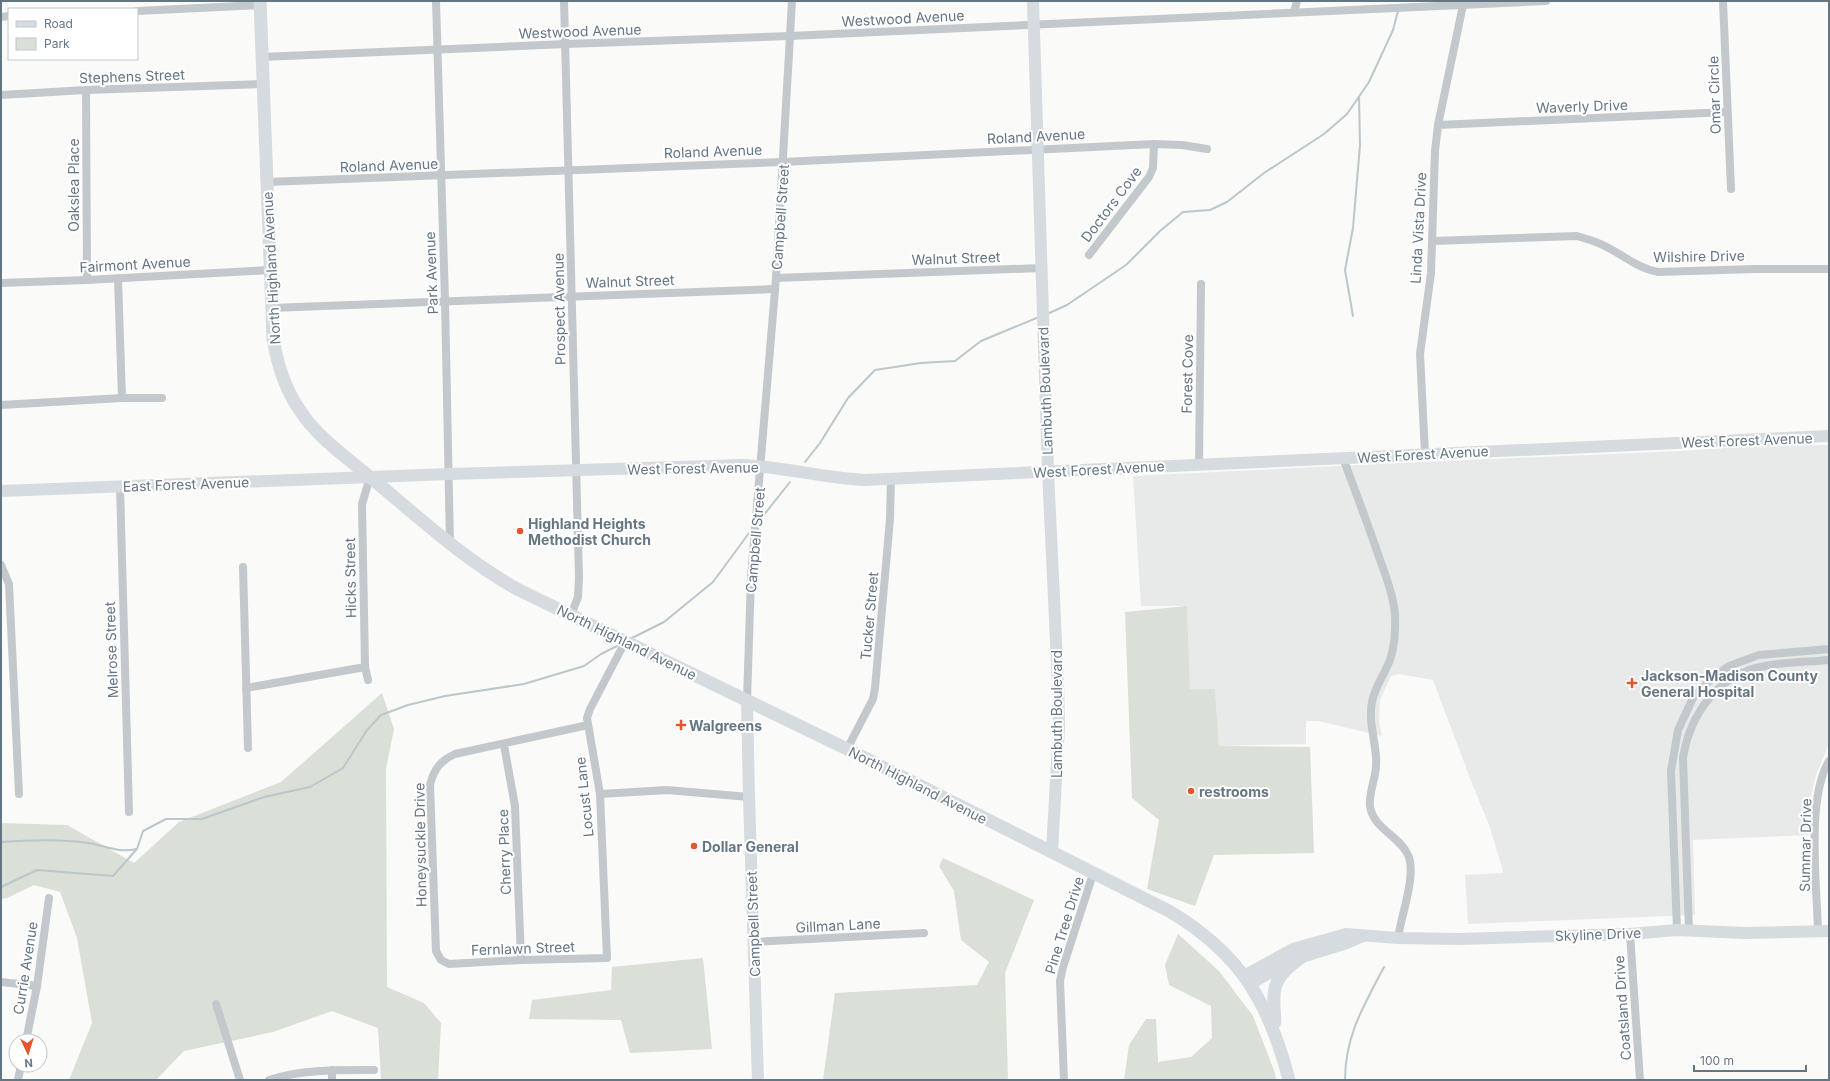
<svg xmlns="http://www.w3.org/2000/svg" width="1830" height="1081" viewBox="0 0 1830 1081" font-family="Inter,sans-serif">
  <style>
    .built { fill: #e8e9e9 }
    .green { fill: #dadfd7 }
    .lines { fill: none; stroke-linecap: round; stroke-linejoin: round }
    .stream { stroke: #bbc7cb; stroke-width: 2 }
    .street { stroke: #c3c8cc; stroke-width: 8 }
    .secondary { stroke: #d6dbdf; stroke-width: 12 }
    .primary { stroke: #d6dbdf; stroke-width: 13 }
    .poi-dot { fill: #e4572e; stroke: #fff; stroke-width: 1.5 }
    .labels { text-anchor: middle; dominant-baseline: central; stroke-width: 4; stroke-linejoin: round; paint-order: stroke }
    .street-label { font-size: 14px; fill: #657683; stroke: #fff }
    .poi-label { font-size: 14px; font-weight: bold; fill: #657683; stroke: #fff; text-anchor: start }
  </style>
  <rect width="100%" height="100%" fill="#fafaf8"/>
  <polygon class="built" points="1770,445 1829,445 1829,744 1816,775 1810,799 1809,835 1693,840 1695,915 1468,924 1465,875 1503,873 1502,867 1489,825 1473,786 1433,680 1399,674 1391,676 1380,700 1379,721 1382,736 1318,721 1306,721 1306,744 1219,746 1215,689 1190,689 1187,606 1141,606 1133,476 1422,462 1680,451"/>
  <g class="green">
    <polygon points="1187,606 1190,689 1215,689 1219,746 1310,747 1314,853 1214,855 1195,906 1147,889 1159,820 1132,798 1125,612"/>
    <polygon points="382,693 394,729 386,769 387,987 424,1003 441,1023 438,1080 381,1080 378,1028 332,1011 273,1032 184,1051 156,1080 69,1080 92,1023 77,938 60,892 34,885 7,898 1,899 1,823 67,825 134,863 179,822 281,782"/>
    <polygon points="943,858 1034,900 1005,973 1008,1080 823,1080 835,993 977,985 989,962 961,940 954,891 939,866"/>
    <polygon points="1178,934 1219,971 1253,1016 1275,1073 1276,1080 1124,1080 1129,1045 1146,1019 1156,1019 1158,1062 1191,1057 1212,1038 1211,1006 1169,985 1165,965"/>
    <polygon points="703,958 712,1049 630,1053 621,1020 529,1019 532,1000 611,990 612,967"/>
  </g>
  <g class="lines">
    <g class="stream">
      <polyline points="1047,314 1067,305 1126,265 1160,231 1183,212 1210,210 1227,202 1264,173 1324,134 1347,114 1369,82 1393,30 1398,11"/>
      <polyline points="1353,316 1345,270 1353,228 1360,145 1359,97"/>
      <polyline points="805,462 820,443 848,398 875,370 921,363 955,361 981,341 1039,317"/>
      <polyline points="759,521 790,482"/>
      <polyline points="632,638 664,622 713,582 752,529"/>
      <path d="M1,842C30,840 60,839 88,843C108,846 116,853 137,849L143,831L166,819H202L264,797L310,787L343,768L367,730L381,715L408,705L445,696L524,684L584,666L601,654L617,646"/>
      <polyline points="1,887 37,870 113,876 136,850"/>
      <path d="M1345,1080C1345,1036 1364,1005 1384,967"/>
    </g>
    <g class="street">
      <polyline points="436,1 445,301 450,544"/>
      <polyline points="564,1 579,578 578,597 571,615"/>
      <polyline points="1723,1 1731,189"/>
      <polyline points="137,11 260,5"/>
      <polyline points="1294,12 1297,1"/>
      <polyline points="1,17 9,16"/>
      <polyline points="262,57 566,44 790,36 1546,1"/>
      <polyline points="86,90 87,280"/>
      <polyline points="1,95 86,90 263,84"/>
      <polyline points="1438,125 1727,112"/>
      <polyline points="267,182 783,162 1154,144 1182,145 1207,149"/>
      <path d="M1433,241L1577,236C1584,238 1591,240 1598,243C1619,251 1635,268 1658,272L1755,269H1829"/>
      <polyline points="1089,255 1149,177 1153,168 1154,144"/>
      <polyline points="776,278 1041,268"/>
      <polyline points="118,279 122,398"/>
      <polyline points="1,283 87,280 270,270"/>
      <polyline points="271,308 775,289"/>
      <polyline points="1,405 122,398 162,398"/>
      <polyline points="1425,454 1420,354 1431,273 1435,151 1438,125 1463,5"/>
      <path d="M1343,458C1355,490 1367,522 1378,554C1386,577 1397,603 1395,627C1395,642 1392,659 1385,671C1380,681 1374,691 1372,702C1367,726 1380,750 1375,774C1373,785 1369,795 1370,806C1373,829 1400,836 1408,855C1417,874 1401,916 1398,938"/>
      <polyline points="1199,465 1201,284"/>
      <polyline points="120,487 129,812"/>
      <polyline points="1,565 9,584 19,794"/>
      <polyline points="243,567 248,748"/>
      <polyline points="368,680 365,667 362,504 370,477"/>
      <polyline points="246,688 365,667"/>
      <polyline points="747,701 751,577 776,278 792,1"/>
      <path d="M588,725L455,754C440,761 434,769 430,785L436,951L441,960L449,964L521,960L607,958L600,794L587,718L590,709L625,642"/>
      <polyline points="504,745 515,806 521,960"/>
      <polyline points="847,749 873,699 875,688 890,519 891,478"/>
      <polyline points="600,794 667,790 749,797"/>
      <polyline points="1677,930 1671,771 1678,730 1693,698 1709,681 1729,666 1759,655 1829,649"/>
      <path d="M1689,931L1683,758C1690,714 1718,674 1765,666C1786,662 1808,662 1829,660"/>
      <path d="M1818,931C1817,887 1806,799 1829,761"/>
      <polyline points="1630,934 1640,1080"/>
      <polyline points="754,942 924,933"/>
      <polyline points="1,982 37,986"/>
      <polyline points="216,1004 240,1080"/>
      <polyline points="26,1041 37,986 49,898"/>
      <polyline points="332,1070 332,1080"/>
      <polyline points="18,1080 21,1065"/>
      <path d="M269,1080C302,1069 339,1070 374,1070"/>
      <polyline points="1064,1080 1060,981 1063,967 1093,874"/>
    </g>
    <g class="secondary">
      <polyline points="1033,1 1048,471 1058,684 1059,726 1052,852"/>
      <path d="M1,491L449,474L743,465C784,467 824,478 865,480L1829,436"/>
      <polyline points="747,701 749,797 758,1080"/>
      <polyline points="1244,976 1293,949 1346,934 1398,938 1458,939 1630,934 1677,930 1745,933 1829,931"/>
      <polyline points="1250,984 1292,960 1347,943 1363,936"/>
    </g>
    <g class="primary">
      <path d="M260,1L273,338C277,363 284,387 299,409C318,439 349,459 376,482C422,520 466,561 519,590L847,749L1169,911C1240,953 1269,1002 1289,1080"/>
      <path d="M1275,1022C1272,984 1273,978 1304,955"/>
    </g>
  </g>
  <g class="poi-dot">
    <circle cx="520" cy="531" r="4"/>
    <path d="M1630 677h4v4h4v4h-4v4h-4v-4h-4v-4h4z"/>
    <path d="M679 719h4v4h4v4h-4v4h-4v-4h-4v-4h4z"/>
    <circle cx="1191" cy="791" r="4"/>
    <circle cx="694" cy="846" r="4"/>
  </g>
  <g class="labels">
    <g class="street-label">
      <text transform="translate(903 18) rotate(-3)">Westwood Avenue</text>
      <text transform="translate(580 31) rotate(-2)">Westwood Avenue</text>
      <text transform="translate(132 76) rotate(-2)">Stephens Street</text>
      <text transform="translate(1714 95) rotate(-92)">Omar Circle</text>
      <text transform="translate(1582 106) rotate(-2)">Waverly Drive</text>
      <text transform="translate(1036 136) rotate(-3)">Roland Avenue</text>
      <text transform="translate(713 151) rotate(-2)">Roland Avenue</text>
      <text transform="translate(389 165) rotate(-2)">Roland Avenue</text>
      <text transform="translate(73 185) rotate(-90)">Oakslea Place</text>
      <text transform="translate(1111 204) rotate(-53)">Doctors Cove</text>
      <text transform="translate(780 217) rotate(-86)">Campbell Street</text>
      <text transform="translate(1418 228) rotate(-87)">Linda Vista Drive</text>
      <text transform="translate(1699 256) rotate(-1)">Wilshire Drive</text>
      <text transform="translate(956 258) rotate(-2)">Walnut Street</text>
      <text transform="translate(135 264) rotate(-3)">Fairmont Avenue</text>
      <text transform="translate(271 268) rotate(-93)">North Highland Avenue</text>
      <text transform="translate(431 273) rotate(-92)">Park Avenue</text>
      <text transform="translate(630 281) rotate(-2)">Walnut Street</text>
      <text transform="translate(559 309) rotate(-91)">Prospect Avenue</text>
      <text transform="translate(1187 374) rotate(-89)">Forest Cove</text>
      <text transform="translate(1045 391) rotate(-92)">Lambuth Boulevard</text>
      <text transform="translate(1747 440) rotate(-2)">West Forest Avenue</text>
      <text transform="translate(1423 454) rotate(-3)">West Forest Avenue</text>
      <text transform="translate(693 468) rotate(-1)">West Forest Avenue</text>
      <text transform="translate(1099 469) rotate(-3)">West Forest Avenue</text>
      <text transform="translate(186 484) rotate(-2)">East Forest Avenue</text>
      <text transform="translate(755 540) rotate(-85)">Campbell Street</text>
      <text transform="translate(350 578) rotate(-91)">Hicks Street</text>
      <text transform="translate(869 616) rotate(-85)">Tucker Street</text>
      <text transform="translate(627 642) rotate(26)">North Highland Avenue</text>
      <text transform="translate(111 650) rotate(-92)">Melrose Street</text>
      <text transform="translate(1056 714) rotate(-90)">Lambuth Boulevard</text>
      <text transform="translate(918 785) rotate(27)">North Highland Avenue</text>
      <text transform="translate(584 797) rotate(-96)">Locust Lane</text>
      <text transform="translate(420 845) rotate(-91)">Honeysuckle Drive</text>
      <text transform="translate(1805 845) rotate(-89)">Summar Drive</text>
      <text transform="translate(504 852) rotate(-92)">Cherry Place</text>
      <text transform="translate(753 924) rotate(-92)">Campbell Street</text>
      <text transform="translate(838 925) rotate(-3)">Gillman Lane</text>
      <text transform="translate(1064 925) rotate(-73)">Pine Tree Drive</text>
      <text transform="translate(1598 934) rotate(-2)">Skyline Drive</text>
      <text transform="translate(523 948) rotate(-2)">Fernlawn Street</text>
      <text transform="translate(25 968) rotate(-81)">Currie Avenue</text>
      <text transform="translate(1622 1008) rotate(-94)">Coatsland Drive</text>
    </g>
    <g class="poi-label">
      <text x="528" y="523">Highland Heights<tspan x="528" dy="16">Methodist Church</tspan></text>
      <text x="1641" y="675">Jackson-Madison County<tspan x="1641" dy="16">General Hospital</tspan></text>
      <text x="689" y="725">Walgreens</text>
      <text x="1199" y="791">restrooms</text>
      <text x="702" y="846">Dollar General</text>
    </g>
  </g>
  <rect width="1830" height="1081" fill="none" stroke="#657683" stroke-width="4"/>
  <rect x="8" y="8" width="130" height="52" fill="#ffffff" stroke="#c1c8cd"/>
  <rect x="16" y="21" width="20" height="6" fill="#d6dbdf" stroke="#c1c8cd"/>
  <text x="44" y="28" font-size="12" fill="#657683">Road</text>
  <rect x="16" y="38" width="20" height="12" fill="#dadfd7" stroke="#c1c8cd"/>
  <text x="44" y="48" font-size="12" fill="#657683">Park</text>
  <g transform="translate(28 1053) rotate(176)"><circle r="19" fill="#ffffff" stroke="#c1c8cd"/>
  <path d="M0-3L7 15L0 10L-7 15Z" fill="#e4572e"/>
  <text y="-6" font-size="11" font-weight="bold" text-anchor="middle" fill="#657683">N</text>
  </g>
  <path d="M1694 1065v6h112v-6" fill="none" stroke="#657683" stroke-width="2"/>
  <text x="1700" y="1065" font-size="12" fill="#657683" stroke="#ffffff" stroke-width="3" paint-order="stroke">100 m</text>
</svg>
